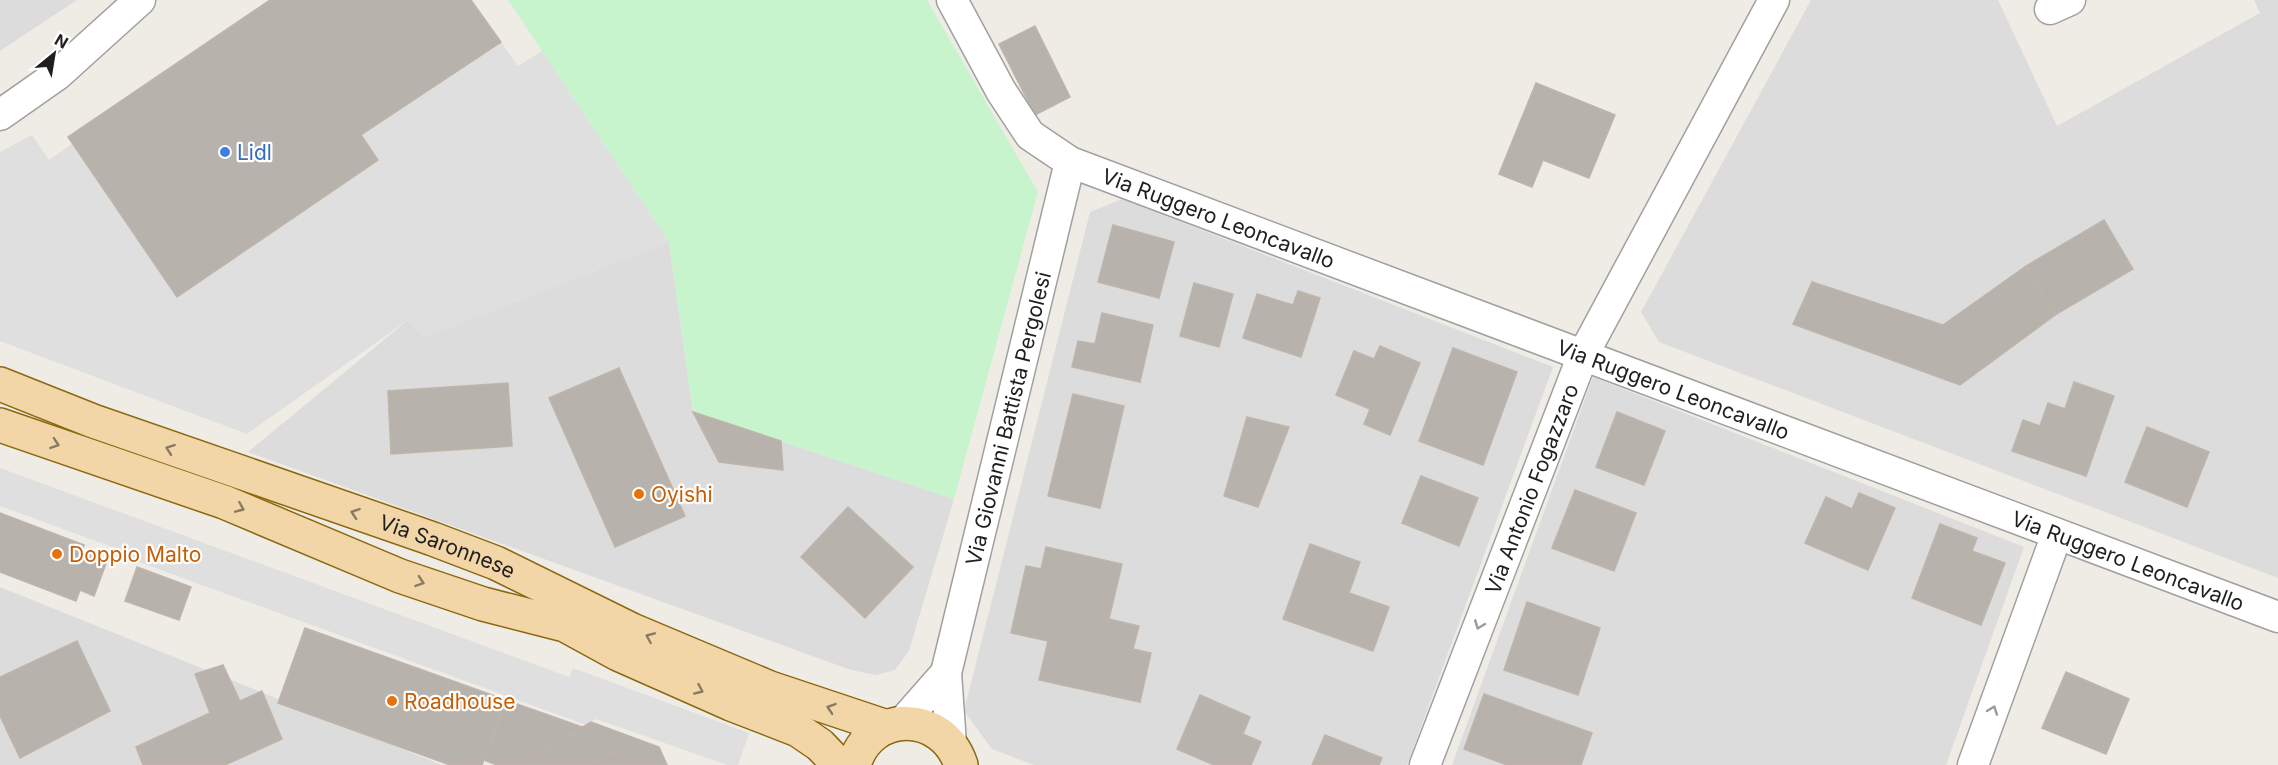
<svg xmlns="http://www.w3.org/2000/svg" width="2278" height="765" viewBox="0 0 2278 765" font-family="Inter,sans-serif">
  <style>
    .residential { fill: #dddcdc }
    .park { fill: #c8f4cd }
    .parking { fill: #dfdfdf }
    .building { fill: #b8b2ac; stroke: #bfb4aa; stroke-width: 1.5 }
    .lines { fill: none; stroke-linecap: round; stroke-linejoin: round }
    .street-casing { stroke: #a0a0a0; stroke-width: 33 }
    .primary-casing { stroke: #8b680f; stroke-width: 36 }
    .street { stroke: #fff; stroke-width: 30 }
    .primary { stroke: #f3d6a7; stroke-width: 33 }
    .oneway { stroke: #897a63 }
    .oneway2 { stroke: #9a9a9a }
    .shop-dot { fill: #3f7fe0; stroke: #fff; stroke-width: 2 }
    .food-dot { fill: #e8710a; stroke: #fff; stroke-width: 2 }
    .labels { text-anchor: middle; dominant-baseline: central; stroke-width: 4.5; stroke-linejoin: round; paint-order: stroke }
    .shop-label { font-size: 21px; fill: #366cbe; stroke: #fff; text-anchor: start }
    .street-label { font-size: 21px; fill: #1f1f1f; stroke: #fff }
    .food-label { font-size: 21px; fill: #c56008; stroke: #fff; text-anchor: start }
  </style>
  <rect width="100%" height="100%" fill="#efece6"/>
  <g class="residential">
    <polygon points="0,0 77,0 0,51"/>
    <polygon points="1811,0 1998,0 2057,126 2260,13 2254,0 2278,0 2278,578 1659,342 1641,312"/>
    <polygon points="1122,199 1553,367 1407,765 1034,765 992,749 964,711 1090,212"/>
    <polygon points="669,242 693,412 954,499 909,651 895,670 876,675 851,670 248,452 408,320 424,337"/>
    <polygon points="1593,377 2024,547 1946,765 1452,765"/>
    <polygon points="0,587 442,765 0,765"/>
  </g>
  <polygon class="park" points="508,0 927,0 1038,192 954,499 693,412 669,242"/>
  <g class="parking">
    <polygon points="501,42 518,66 542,51 669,242 424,337 408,320 247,434 0,341 0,152 32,135 49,160 73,143 177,296 378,160 361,135"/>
    <polygon points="0,468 569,677 573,668 749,733 738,765 727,765 596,719 586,725 117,554 118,549 0,506"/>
  </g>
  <g class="building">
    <polygon points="270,0 471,0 501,42 361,135 378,160 177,297 68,137"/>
    <polygon points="1035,26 1070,97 1035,115 999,44"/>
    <polygon points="1536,83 1615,115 1589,178 1543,160 1532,187 1499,174"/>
    <polygon points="2104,220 2133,269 2055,315 2026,266"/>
    <polygon points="1113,225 1174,242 1159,298 1098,282"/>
    <polygon points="2026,266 2055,315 1960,385 1793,324 1812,282 1943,325"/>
    <polygon points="1194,283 1233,294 1219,347 1180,336"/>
    <polygon points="1298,291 1320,298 1301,357 1243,338 1257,294 1293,305"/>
    <polygon points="1102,313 1153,325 1140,382 1072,367 1078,341 1095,344"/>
    <polygon points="1380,346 1420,363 1390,435 1364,424 1370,409 1336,395 1354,351 1374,359"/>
    <polygon points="1453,348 1517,372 1483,465 1419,441"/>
    <polygon points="619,368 685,516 615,547 549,398"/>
    <polygon points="2074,382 2114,396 2086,476 2012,451 2023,420 2040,426 2048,403 2065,409"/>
    <polygon points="508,383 512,446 391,454 388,391"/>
    <polygon points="1073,394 1124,406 1100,508 1048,496"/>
    <polygon points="693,412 781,441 783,470 719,462"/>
    <polygon points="1617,412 1665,431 1644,485 1596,467"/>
    <polygon points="1247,417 1289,427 1258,507 1224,496"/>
    <polygon points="2147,427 2209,452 2187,507 2125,482"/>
    <polygon points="1421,476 1478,498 1459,546 1402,523"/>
    <polygon points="1575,490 1636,513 1614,571 1552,548"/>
    <polygon points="1859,493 1895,508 1868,570 1805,543 1826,497 1852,509"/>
    <polygon points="848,507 913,567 865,618 801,557"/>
    <polygon points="0,513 84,545 82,552 107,561 94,596 80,590 76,601 0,572"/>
    <polygon points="1940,524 1977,538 1972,551 2005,563 1981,625 1912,598"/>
    <polygon points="1310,544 1360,562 1349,593 1389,607 1373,651 1283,619"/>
    <polygon points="1046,547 1122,564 1109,619 1139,626 1133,649 1151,653 1140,702 1039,680 1048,641 1011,633 1026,566 1041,569"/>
    <polygon points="137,567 191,587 179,620 125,601"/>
    <polygon points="1527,602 1600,628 1578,695 1504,670"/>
    <polygon points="305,628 506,700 482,765 450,765 278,703"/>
    <polygon points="77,641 110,711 20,758 0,716 0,677"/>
    <polygon points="223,665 240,701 262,691 282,739 225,765 143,765 136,747 210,713 195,674"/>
    <polygon points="2066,672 2129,699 2106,754 2042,728"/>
    <polygon points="1484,694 1592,733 1581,765 1507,765 1464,749"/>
    <polygon points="1200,695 1250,717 1243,734 1261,742 1251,765 1214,765 1177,749"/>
    <polygon points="506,700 582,727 519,765 497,765 484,760"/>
    <polygon points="591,722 659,747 667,765 622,765 616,751 586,765 572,733"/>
    <polygon points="572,733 586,765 520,765 520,764"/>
    <polygon points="1325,735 1382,758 1379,765 1312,765"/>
    <polygon points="616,751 622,765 586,765"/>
  </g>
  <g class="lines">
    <g class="street-casing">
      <g id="street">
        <path id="s1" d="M952,0L1001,91L1030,135L1070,162L2278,617"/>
        <polyline points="2050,9 2070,0"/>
        <polyline points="0,115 57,75 140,0"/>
        <path id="s2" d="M946,673L1070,162"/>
        <polyline points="902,723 946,673 951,744"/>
        <path id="s3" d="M1425,765L1583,355L1774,0"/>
        <polyline points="1973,765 2057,534"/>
      </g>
    </g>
    <g class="primary-casing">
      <g id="primary">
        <path id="s4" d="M0,384L93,421L433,539L496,563L632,630L770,688L887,727"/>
        <polyline points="0,425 224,502 400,576 483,604 565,625 618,654 731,704 798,730 820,745 839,765"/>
        <path d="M854,765C870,709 943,710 961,765"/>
      </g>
    </g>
    <use href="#street" class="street"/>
    <use href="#primary" class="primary"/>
  </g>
  <defs><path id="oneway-chevron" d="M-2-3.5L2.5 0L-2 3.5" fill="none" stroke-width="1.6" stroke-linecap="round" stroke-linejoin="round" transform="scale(1.5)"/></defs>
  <g class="oneway">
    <use href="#oneway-chevron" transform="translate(55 444) rotate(19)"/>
    <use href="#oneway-chevron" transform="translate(170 449) rotate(-160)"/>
    <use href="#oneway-chevron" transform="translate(240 508) rotate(23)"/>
    <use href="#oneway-chevron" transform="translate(355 513) rotate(-161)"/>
    <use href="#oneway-chevron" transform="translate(420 582) rotate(19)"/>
    <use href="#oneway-chevron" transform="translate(650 637) rotate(-157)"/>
    <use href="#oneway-chevron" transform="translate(699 690) rotate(24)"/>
    <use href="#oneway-chevron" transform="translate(831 708) rotate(-161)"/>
  </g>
  <g class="oneway2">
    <use href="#oneway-chevron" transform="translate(1479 625) rotate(111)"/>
    <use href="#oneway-chevron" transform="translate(1993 710) rotate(-70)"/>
  </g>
  <circle class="shop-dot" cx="225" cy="152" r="6"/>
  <g class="food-dot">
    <circle cx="639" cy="494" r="6"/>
    <circle cx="57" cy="554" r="6"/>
    <circle cx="392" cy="701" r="6"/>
  </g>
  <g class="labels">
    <g class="shop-label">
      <text x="237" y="152">Lidl</text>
    </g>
    <g class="street-label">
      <text stroke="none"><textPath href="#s1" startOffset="363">Via Ruggero Leoncavallo</textPath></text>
      <text stroke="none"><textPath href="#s1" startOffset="849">Via Ruggero Leoncavallo</textPath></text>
      <text stroke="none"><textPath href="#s2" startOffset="262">Via Giovanni Battista Pergolesi</textPath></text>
      <text stroke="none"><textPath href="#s3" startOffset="296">Via Antonio Fogazzaro</textPath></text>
      <text stroke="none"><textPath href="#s4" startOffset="476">Via Saronnese</textPath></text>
      <text stroke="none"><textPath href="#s1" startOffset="1335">Via Ruggero Leoncavallo</textPath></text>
    </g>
    <g class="food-label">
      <text x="651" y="494">Oyishi</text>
      <text x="69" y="554">Doppio Malto</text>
      <text x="404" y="701">Roadhouse</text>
    </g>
  </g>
  <g transform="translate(54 54) rotate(30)" stroke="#ffffff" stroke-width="4.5" paint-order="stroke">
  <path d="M0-4.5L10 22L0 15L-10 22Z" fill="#1f1f1f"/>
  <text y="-9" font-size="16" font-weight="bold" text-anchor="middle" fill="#1f1f1f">N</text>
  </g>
</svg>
